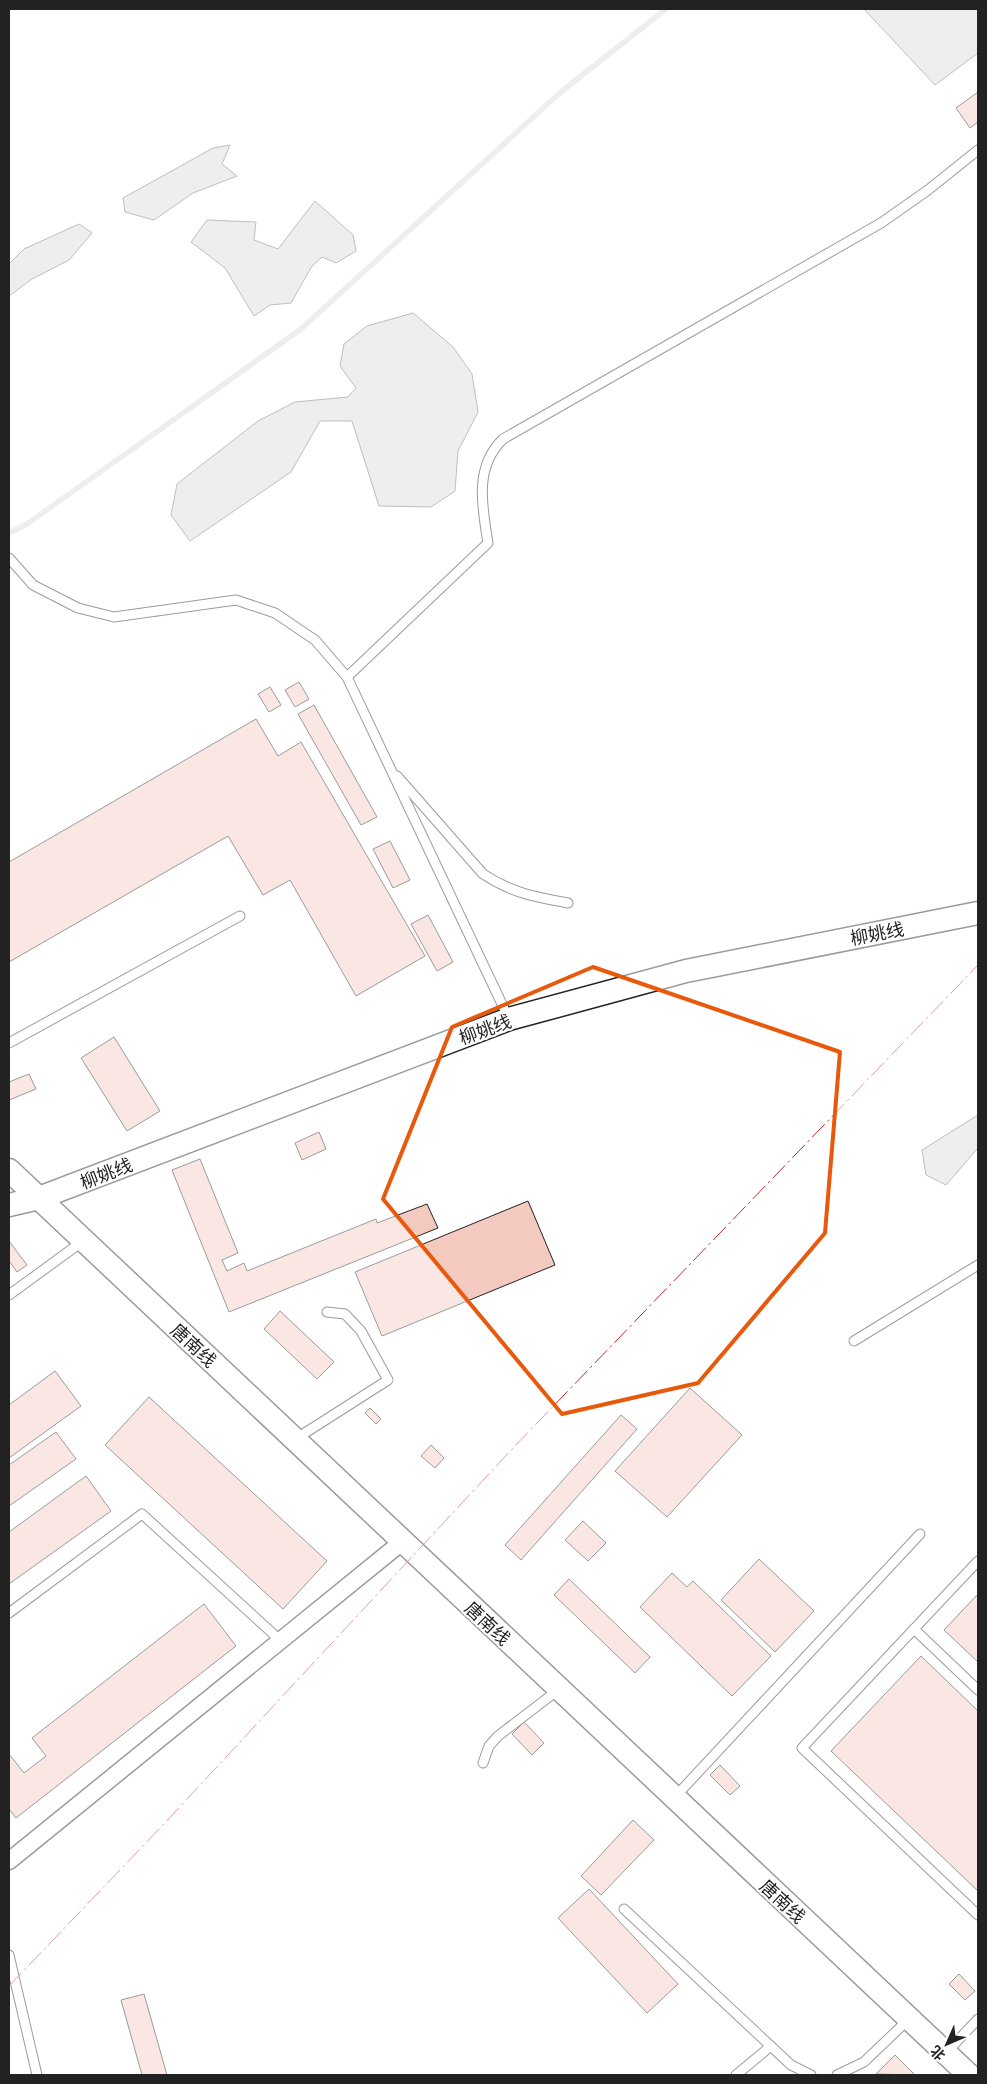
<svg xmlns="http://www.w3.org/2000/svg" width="987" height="2084" viewBox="0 0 987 2084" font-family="'Exo 2','Noto Sans SC',sans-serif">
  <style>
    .water { fill: #d9d9d9; stroke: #6f6f6f }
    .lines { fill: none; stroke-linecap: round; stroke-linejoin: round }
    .stream { stroke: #d9d9d9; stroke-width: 5.5 }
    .building { fill: #f3c9c0; stroke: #222 }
    .lane-casing { stroke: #222; stroke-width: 11 }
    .street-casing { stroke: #222; stroke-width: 19 }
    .secondary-casing { stroke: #222; stroke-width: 25 }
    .lane { stroke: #fff; stroke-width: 9 }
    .street { stroke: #fff; stroke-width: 16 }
    .secondary { stroke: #fff; stroke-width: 22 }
    .power { stroke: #c62828; stroke-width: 1; stroke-dasharray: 18 4 2.5 4; stroke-linecap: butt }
    .marked { fill: none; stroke: #e8590c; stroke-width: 4; stroke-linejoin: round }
    .labels { text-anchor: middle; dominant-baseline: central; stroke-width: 4; stroke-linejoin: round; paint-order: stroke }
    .street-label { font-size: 18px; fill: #222; stroke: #fff }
  </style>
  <rect width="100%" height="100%" fill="#fff"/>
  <g class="water">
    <polygon points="864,9 978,9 978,53 935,85"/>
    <polygon points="230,145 222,164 237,176 193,193 154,220 125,212 123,198 213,148"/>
    <polygon points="315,201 353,235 356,251 336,263 322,257 312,266 291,303 270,305 254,316 225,268 191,242 207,220 256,222 254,240 278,249"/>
    <polygon points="79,224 92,233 69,260 32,279 9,296 9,264 24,249"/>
    <polygon points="413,313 453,347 472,374 478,412 458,451 455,491 431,507 379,506 352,421 320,421 291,472 190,541 171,515 177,484 258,421 295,402 348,397 356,388 340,366 344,344 367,326"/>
    <polygon points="978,1115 978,1148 946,1185 926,1175 922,1150"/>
  </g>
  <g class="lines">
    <polyline class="stream" points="9,533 27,524 301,329 562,91 666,9"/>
  </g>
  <g class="building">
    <polygon points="978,92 978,122 970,128 956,108"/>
    <polygon points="299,682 309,699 295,707 285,690"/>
    <polygon points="270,687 281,705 269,712 258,694"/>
    <polygon points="314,705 377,817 361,825 298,714"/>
    <polygon points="256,719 278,756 301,742 425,956 356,996 290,880 263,895 228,836 9,962 9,862"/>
    <polygon points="390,841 410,880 393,888 373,849"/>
    <polygon points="428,915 453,962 437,971 411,924"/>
    <polygon points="114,1037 160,1111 127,1131 81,1058"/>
    <polygon points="29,1074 36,1089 9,1100 9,1082"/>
    <polygon points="319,1132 326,1149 302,1160 295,1143"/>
    <polygon points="200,1159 238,1253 222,1260 227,1271 244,1263 247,1271 376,1219 377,1223 427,1204 438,1228 229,1312 172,1170"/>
    <polygon points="528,1201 555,1265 382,1336 355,1272"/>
    <polygon points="9,1241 27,1265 17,1272 9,1261"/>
    <polygon points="280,1311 334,1362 317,1379 264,1329"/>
    <polygon points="55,1371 81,1406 9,1458 9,1405"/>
    <polygon points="690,1388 742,1435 667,1517 615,1471"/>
    <polygon points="149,1397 327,1561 283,1609 105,1445"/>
    <polygon points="370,1408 381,1419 376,1424 365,1413"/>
    <polygon points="621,1415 637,1429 521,1560 505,1545"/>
    <polygon points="56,1432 76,1459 9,1506 9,1465"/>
    <polygon points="431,1445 444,1458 435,1468 421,1456"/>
    <polygon points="86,1476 111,1511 9,1584 9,1532"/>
    <polygon points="583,1521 606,1543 588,1561 565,1540"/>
    <polygon points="759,1559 814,1611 775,1652 721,1600"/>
    <polygon points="672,1573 687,1587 693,1581 771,1656 732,1696 640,1607"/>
    <polygon points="569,1579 650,1657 635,1673 554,1595"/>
    <polygon points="978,1594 978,1662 944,1630"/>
    <polygon points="204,1604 236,1646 16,1818 9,1809 9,1754 24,1773 46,1756 32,1738"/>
    <polygon points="921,1656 978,1711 978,1891 831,1751"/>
    <polygon points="524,1722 544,1743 532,1755 512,1734"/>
    <polygon points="720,1765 740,1786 730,1795 710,1775"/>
    <polygon points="633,1820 654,1840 601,1895 581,1876"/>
    <polygon points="589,1889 678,1984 647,2013 558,1918"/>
    <polygon points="959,1974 975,1991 965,2000 949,1984"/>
    <polygon points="144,1994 167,2075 142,2075 121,2000"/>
    <polygon points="895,2055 915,2075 876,2074"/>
  </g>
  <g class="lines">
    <g class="lane-casing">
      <g id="lane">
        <polyline points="9,558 33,585 78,608 114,617 236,600 275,613 315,640 347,677 509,1019"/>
        <path d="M347,677L488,543C482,506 474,467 503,439L881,223L928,190L978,150"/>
        <path d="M397,776L483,874C512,893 535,897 568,903"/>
        <polyline points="9,1043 240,916"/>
        <polyline points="9,1295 83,1241"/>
        <polyline points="854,1341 978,1265"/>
        <polyline points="294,1440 388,1380 361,1331 345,1314 327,1312"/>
        <polyline points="978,1561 802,1748 978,1915"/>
        <polyline points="9,1613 142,1514 281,1641"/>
        <polyline points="914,1629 978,1690"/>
        <polyline points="483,1763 489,1746 498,1736 558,1690"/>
        <polyline points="674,1798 920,1534"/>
        <polyline points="624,1909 791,2065 811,2075"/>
        <polyline points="9,1955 37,2075"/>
        <polyline points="946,2053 978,2019"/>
        <polyline points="736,2075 771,2046"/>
        <polyline points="837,2075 864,2062 909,2019"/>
      </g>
    </g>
    <g class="street-casing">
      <polyline id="street" points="9,1861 402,1542"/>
    </g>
    <g class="secondary-casing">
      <g id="secondary">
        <polyline points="9,1170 969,2075"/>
        <polyline points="9,1205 39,1198 509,1019 686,971 978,913"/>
      </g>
    </g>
    <use href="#lane" class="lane"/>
    <use href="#street" class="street"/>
    <use href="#secondary" class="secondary"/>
    <polyline class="power" points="9,1986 162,1826 513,1448 978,965"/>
  </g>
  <path d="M0 0H987V2084H0ZM593,967L840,1052L825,1233L698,1383L562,1414L383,1199L452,1027Z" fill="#fff" fill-opacity=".55" fill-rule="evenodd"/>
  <path class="marked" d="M593,967L840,1052L825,1233L698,1383L562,1414L383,1199L452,1027Z"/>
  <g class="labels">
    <g class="street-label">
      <text transform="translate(877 933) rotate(-11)">柳姚线</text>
      <text transform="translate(485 1029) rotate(-20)">柳姚线</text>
      <text transform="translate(106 1173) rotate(-21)">柳姚线</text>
      <text transform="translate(194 1345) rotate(43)">唐南线</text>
      <text transform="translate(488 1623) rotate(43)">唐南线</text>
      <text transform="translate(783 1901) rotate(43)">唐南线</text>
    </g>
  </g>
  <rect width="987" height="2084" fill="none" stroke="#222222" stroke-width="20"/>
  <g transform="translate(947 2044) rotate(225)" stroke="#ffffff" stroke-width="4" paint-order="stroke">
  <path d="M0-4L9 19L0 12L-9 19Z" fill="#222222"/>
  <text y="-8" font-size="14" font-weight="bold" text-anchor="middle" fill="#222222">北</text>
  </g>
</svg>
